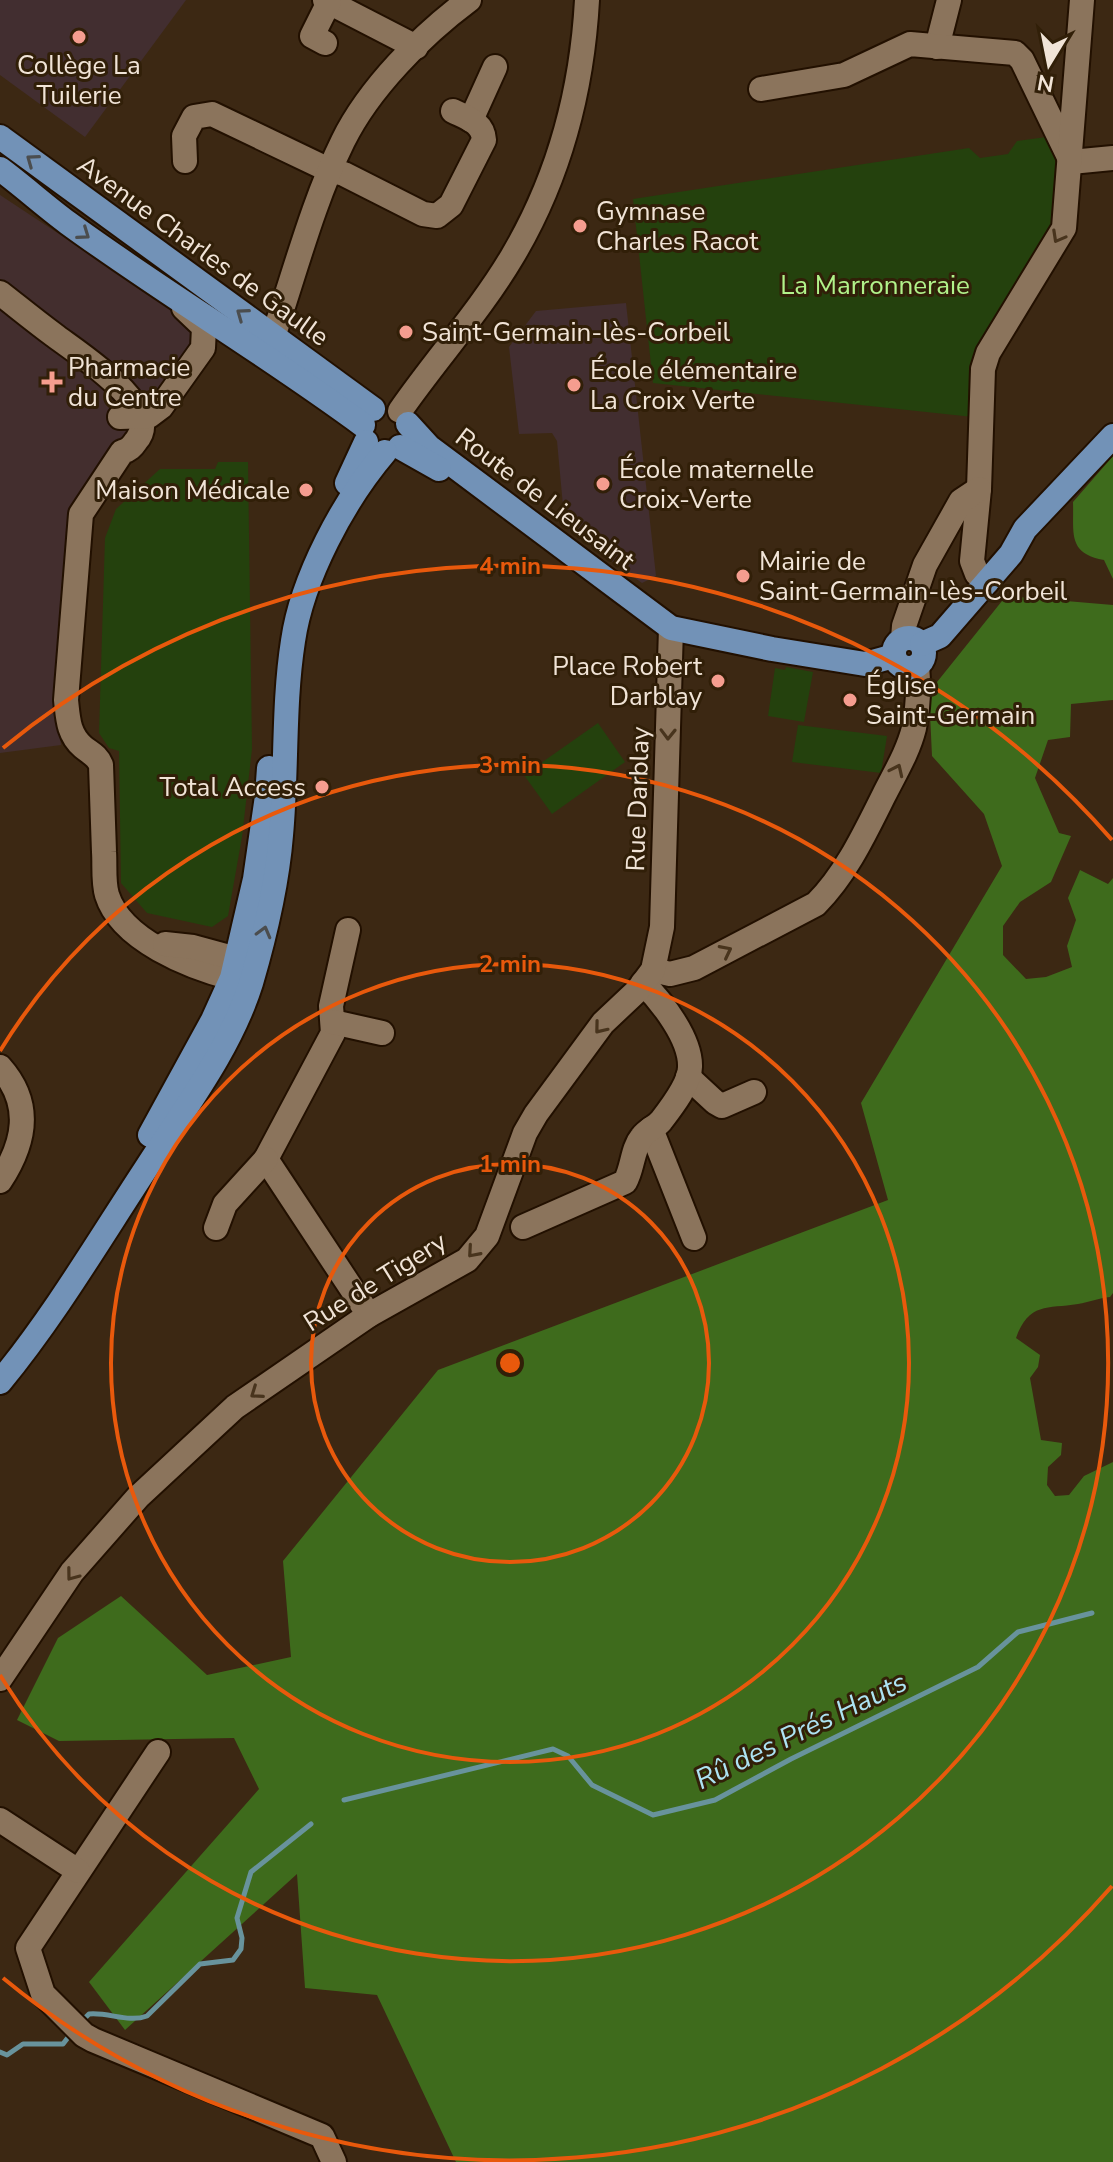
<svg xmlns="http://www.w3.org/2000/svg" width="1113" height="2162" viewBox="0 0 1113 2162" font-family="'Nunito Sans',sans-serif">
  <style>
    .commercial { fill: #432e2e }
    .education { fill: #422e30 }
    .green { fill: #24410d }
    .forest { fill: #3e6b1c }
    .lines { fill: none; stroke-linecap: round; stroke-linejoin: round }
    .stream { stroke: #68939c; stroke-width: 5 }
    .minor-casing { stroke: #221000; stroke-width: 28 }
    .major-casing { stroke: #221000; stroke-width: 28 }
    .minor { stroke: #8b745c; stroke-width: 24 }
    .major { stroke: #7292b7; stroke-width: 24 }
    .oneway { stroke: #4b4d4e }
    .oneway2 { stroke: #48341d }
    .ring { fill: none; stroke: #e8590c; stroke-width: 4 }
    .poi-dot { fill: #f59d8f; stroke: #311f08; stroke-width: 3 }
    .labels { text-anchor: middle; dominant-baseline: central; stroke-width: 6; stroke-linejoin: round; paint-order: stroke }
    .poi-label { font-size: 26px; fill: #f1e4d7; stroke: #311f08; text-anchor: start }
    .street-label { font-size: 26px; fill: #f1e4d7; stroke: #311f08 }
    .park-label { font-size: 26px; fill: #b1f28a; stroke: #311f08 }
    .water-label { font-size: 28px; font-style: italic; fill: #ade3f3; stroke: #311f08 }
    .centre { fill: #e8590c; stroke: #311f08; stroke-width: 4 }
    .ring-label { font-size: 24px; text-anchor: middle; font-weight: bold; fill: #e8590c; stroke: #311f08; stroke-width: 6; stroke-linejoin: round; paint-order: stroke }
  </style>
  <rect width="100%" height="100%" fill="#3c2813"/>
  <polygon class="commercial" points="0,195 215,337 71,541 57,711 61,745 0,753"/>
  <g class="education">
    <polygon points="0,0 186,0 85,137 0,75"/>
    <polygon points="626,303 656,576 642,583 565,527 557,441 552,433 519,434 509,347 536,311"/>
  </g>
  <g class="green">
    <polygon points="1054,136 1058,151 1056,163 1060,170 1057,215 973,417 653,383 633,199 969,148 980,158 1008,154 1017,141"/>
    <polygon points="218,462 248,462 252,749 242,837 228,916 212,927 147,913 121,883 119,751 109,748 99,733 105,538 116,509 160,469 215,469"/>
    <polygon points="786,667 813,672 804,722 768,716 775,668 785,670"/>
    <polygon points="598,723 625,762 552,814 524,775"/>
    <polygon points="798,725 887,736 881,773 792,762"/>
  </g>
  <g class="forest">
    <path d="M1113,456V579L1104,560C1067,553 1074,533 1073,502Z"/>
    <path d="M1006,596L1113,605V700L1071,704L1070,737L1048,740L1035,778L1059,833L1071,836L1051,882L1020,902L1003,926V955L1026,979L1046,977L1072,967L1067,946L1076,920L1068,898L1080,870L1108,884L1113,878V1293L1110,1297C1099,1298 1089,1302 1078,1304C1047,1309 1029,1302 1016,1338L1040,1355L1038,1367L1030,1378L1041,1440L1062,1443L1061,1455L1048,1467L1047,1485L1055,1496L1069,1495L1084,1476L1113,1462V2162H456L377,1995L305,1988L297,1874L125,2030L89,1982L259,1789L234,1738L59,1741L17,1720L58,1638L121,1596L207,1675L291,1657L283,1561L438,1370L888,1200L861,1103L1002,866L984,814L932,756L929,692Z"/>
  </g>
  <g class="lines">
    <g class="stream">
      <polyline points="344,1800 553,1749 568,1756 592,1785 653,1815 715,1800 791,1759 978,1667 1018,1632 1092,1613"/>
      <path d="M82,2021L89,2014C109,2012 128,2023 147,2016L200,1964L233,1960L241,1949L242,1938L237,1918L251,1872L311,1824"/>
      <polyline points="0,2052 7,2055 23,2044 63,2044 73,2031"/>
    </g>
    <g class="minor-casing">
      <g id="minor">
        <polyline points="325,0 416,47"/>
        <polyline points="325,43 312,36 329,2"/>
        <polyline points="937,47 949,0"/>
        <polyline points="761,89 844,75 910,44 1015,53 1022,60 1070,159"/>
        <polyline points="471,120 495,67"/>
        <path d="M185,161L184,136L194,117L212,114L329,170L344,174L423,214L437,216L451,205L484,140C483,122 467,118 453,111"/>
        <polyline points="1071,162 1113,158"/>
        <path d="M0,293C18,307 35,321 54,335C76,352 166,408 136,441C132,447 129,450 122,452L81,514L66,700C68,718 68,734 83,747C90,753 97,755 101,765C102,794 103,823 104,852C105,865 103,882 107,895C121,940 190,967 232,978"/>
        <path d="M273,337C295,272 313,202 343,141C369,88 422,35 469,0"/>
        <path d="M400,411C436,359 480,311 512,257C559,178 582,91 587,0"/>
        <polyline points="120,417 149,416 161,407 203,348 204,327 184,308"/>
        <polyline points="987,582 977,574 972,561 979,489 983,369 988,353 1064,228 1082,0"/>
        <polyline points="903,639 904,626 925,565 961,501 979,489"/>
        <polyline points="348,930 331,1006 333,1033 266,1159 369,1315"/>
        <polyline points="165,944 193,947 237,959"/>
        <path d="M653,970L670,974L694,968L816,904C846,874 865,833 884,795C895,773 908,752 914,728C918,708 919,686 917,666"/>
        <polyline points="333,1022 382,1033"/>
        <path d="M0,1067C33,1104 25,1143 0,1181"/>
        <polyline points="688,1077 715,1102 722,1106 754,1092"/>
        <polyline points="651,1129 694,1238"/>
        <path d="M523,1227L625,1182C633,1168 632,1149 642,1137C647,1130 656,1127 661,1121C671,1108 690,1084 690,1067C691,1039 662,1002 643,983"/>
        <polyline points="216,1228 225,1204 266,1159"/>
        <polyline points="0,1679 72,1572 138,1497 235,1407 369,1315 467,1260 487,1236 525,1133 536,1114 603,1023 638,990 653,970 662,927 671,628"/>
        <polyline points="158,1752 28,1948 43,1994 84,2035 93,2040 322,2136 334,2162"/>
        <polyline points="0,1820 78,1871"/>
      </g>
    </g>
    <g class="major-casing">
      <g id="major">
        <polyline points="0,137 373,409"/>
        <path d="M0,169C23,186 45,206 68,223C164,293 267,354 363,425"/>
        <polyline points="408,424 429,447 671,628 772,649 865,664 894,656"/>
        <polyline points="400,447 439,469"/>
        <polyline points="347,483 366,442"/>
        <circle cx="909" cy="653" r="15"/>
        <polyline points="922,644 940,636 1011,554 1025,529 1113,436"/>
        <polyline points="150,1135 213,1020 232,978 255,879 267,796 269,768"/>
        <path d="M0,1382C55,1315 99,1240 147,1167C184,1109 230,1050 251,983C265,935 277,885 281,835C287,770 283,705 293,641C302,578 344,500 385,452"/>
      </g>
    </g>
    <use href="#minor" class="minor"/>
    <use href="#major" class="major"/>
  </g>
  <defs><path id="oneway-chevron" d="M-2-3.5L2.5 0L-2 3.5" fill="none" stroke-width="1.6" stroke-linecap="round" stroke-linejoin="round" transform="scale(2)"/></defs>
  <g class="oneway">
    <use href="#oneway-chevron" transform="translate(32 160) rotate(-144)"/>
    <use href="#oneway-chevron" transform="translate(84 234) rotate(35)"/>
    <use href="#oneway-chevron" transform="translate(242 314) rotate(-144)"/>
    <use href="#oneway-chevron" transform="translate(264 932) rotate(-75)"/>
  </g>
  <g class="oneway2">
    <use href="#oneway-chevron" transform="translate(1058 237) rotate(119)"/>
    <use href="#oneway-chevron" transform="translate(668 734) rotate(91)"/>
    <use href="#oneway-chevron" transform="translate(897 770) rotate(-65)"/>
    <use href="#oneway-chevron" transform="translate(726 951) rotate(-27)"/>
    <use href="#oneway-chevron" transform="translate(600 1028) rotate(129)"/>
    <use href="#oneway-chevron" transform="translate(473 1252) rotate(131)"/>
    <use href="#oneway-chevron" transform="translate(256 1393) rotate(145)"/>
    <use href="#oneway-chevron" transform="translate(72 1575) rotate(127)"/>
  </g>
  <g class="ring">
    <circle cx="510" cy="1363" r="199"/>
    <circle cx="510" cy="1363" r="399"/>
    <path d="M0 1051A598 598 0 1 1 0 1675"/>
    <path d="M1112 1886A797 797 0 0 1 3 1978M3 748A797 797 0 0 1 1112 840"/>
  </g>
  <g class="poi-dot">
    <circle cx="79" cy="37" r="8"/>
    <circle cx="580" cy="226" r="8"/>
    <circle cx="406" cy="332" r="8"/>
    <path d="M48 370h8v8h8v8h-8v8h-8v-8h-8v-8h8z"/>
    <circle cx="574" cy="385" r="8"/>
    <circle cx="603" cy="484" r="8"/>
    <circle cx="306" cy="490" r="8"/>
    <circle cx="743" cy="576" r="8"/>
    <circle cx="718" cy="681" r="8"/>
    <circle cx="850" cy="700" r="8"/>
    <circle cx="322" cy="787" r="8"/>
  </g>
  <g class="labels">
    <g class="poi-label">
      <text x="79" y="65" text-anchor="middle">Collège La<tspan x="79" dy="30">Tuilerie</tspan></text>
      <text x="596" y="211">Gymnase<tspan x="596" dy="30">Charles Racot</tspan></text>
      <text x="422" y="332">Saint-Germain-lès-Corbeil</text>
      <text x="68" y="367">Pharmacie<tspan x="68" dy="30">du Centre</tspan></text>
      <text x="590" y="370">École élémentaire<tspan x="590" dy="30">La Croix Verte</tspan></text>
      <text x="619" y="469">École maternelle<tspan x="619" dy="30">Croix-Verte</tspan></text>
      <text x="290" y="490" text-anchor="end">Maison Médicale</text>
      <text x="759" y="561">Mairie de<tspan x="759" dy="30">Saint-Germain-lès-Corbeil</tspan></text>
      <text x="702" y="666" text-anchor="end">Place Robert<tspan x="702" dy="30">Darblay</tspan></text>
      <text x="866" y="685">Église<tspan x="866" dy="30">Saint-Germain</tspan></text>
      <text x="306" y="787" text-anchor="end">Total Access</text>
    </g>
    <g class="street-label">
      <text transform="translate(203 251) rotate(36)">Avenue Charles de Gaulle</text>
      <text transform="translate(545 499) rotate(37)">Route de Lieusaint</text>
      <text transform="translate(638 799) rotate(-88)">Rue Darblay</text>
      <text transform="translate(375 1282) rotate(-32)">Rue de Tigery</text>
    </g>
    <g class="park-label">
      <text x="875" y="285">La Marronneraie</text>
    </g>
    <g class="water-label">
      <text transform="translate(801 1731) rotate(-26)">Rû des Prés Hauts</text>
    </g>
  </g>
  <circle cx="510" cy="1363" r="12" class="centre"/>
  <g class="ring-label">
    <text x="510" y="574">4 min</text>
    <text x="510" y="773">3 min</text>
    <text x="510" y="972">2 min</text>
    <text x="510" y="1172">1 min</text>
  </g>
  <g transform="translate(1049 64) rotate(190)" stroke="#311f08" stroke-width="6" paint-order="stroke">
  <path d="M0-6L14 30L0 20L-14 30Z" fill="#f1e4d7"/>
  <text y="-12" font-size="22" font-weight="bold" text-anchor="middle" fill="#f1e4d7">N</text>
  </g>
</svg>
